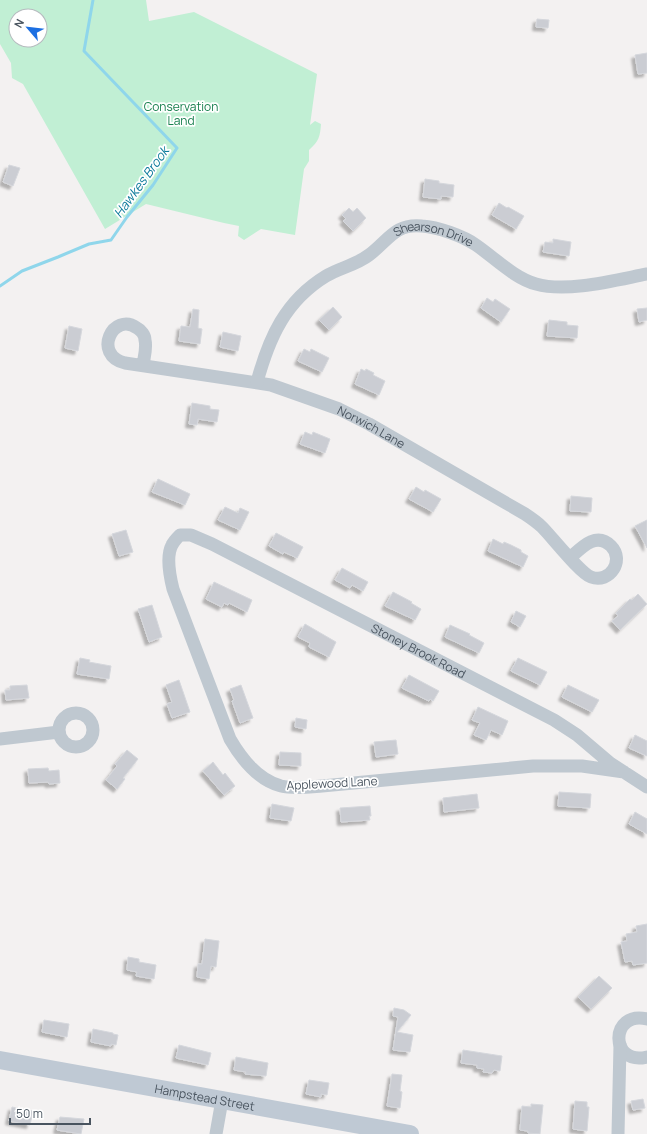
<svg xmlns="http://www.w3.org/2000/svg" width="647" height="1134" viewBox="0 0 647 1134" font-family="Manrope,sans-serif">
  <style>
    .green { fill: #c1efd4; fill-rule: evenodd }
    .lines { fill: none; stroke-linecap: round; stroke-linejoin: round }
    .stream { stroke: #8fd6eb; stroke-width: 3 }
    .building { fill: #cbcdd3; stroke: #d5d7dc; filter: url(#shadow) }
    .street { stroke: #bfc8d0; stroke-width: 13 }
    .secondary { stroke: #bfc9d4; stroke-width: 18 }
    .labels { text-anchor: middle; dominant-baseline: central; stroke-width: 3.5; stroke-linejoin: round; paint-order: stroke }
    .park-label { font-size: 12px; fill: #19814f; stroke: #fff }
    .street-label { font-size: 12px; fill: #49545f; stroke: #fff }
    .water-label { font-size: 13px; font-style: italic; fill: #0f7c9c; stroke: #fff }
  </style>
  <defs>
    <filter id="shadow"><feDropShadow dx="-3.5" dy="3.5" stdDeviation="1" flood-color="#0004"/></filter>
  </defs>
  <rect width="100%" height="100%" fill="#f3f1f1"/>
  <path class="green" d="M0,0H146L149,21L194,12L317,74L310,125L315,121L321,124C320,137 319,141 309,150V161L304,169L295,235L261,229L244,240L238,236L239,226L224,223L146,204L105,229L23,84L12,78L11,63L0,44ZM16,16H40V40H16Z"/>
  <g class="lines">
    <polyline class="stream" points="0,286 22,271 58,257 89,244 111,240 127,217 153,185 177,148 84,51 93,0"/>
  </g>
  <g class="building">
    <polygon points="537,19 549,20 548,28 536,27"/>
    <polygon points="647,53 647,73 638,74 635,55"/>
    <polygon points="9,165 20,168 13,186 3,182"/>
    <polygon points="425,179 439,181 439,183 454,185 453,197 441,196 441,199 423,197"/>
    <polygon points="499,203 507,208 508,207 524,216 516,229 492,215"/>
    <polygon points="349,208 353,212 357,208 366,218 353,231 343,221 346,219 342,215"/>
    <polygon points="553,239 571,242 569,256 543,252 545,242 553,243"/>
    <polygon points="487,298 493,302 495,299 510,309 501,322 481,308"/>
    <polygon points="333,307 342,317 329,330 319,320"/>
    <polygon points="647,308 647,320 639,322 637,309"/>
    <polygon points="193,309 199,310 198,328 202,329 200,344 179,341 181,326 190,327"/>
    <polygon points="549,320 567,322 567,325 578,326 577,338 547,336"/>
    <polygon points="69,326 82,329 78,351 65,348"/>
    <polygon points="223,332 241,336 238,351 220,347"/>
    <polygon points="304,349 310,352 311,349 329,358 322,372 298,361"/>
    <polygon points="361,369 365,371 366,369 374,373 373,375 385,381 379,395 355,384"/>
    <polygon points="192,403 210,406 210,409 219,410 217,422 198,419 197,425 189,424"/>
    <polygon points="305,432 312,435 313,432 330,439 325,453 300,444"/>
    <polygon points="158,479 190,494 185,505 152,492"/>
    <polygon points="416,487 424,492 425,490 441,499 433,512 409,499"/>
    <polygon points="571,496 592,498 591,512 570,511"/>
    <polygon points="225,507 238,513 240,508 249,512 240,530 218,520"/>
    <polygon points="647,520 647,548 635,526"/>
    <polygon points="126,530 133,552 119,556 112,534"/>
    <polygon points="276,533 303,547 297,558 284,552 283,554 269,546"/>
    <polygon points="493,539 503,544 504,542 511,545 521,550 521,552 528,556 523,567 488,551"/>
    <polygon points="342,568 368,582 363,591 352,585 350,588 335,580"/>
    <polygon points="214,582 252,600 247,612 229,603 228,605 224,603 222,607 206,599"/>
    <polygon points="393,592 412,602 411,603 421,609 415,620 385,606"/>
    <polygon points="638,594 647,604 620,630 612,621 618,616 616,613 630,599 632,600"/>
    <polygon points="152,605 162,637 149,642 138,609"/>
    <polygon points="516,611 526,616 520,627 511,622"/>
    <polygon points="305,624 336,642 329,657 309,647 310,643 298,637"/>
    <polygon points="450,625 470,634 469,635 484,643 479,653 445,637"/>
    <polygon points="80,658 90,660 89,662 111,666 109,679 77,674"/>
    <polygon points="518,658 547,672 540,685 511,671"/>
    <polygon points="409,675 439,691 433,701 430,699 429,701 402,688"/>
    <polygon points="179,680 190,712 172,718 167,704 172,702 166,685"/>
    <polygon points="27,685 29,698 6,700 5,690 10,690 10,686"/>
    <polygon points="241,685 253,718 240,723 232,701 234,700 230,689"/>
    <polygon points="568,685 599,700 592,712 562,697"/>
    <polygon points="478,707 508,721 502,735 491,730 486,740 474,735 480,723 472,720"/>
    <polygon points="296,718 307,720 306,729 295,727"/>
    <polygon points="635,735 647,741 647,756 629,748"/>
    <polygon points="396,740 398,754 376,757 374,742"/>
    <polygon points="127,750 138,759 123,778 125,779 117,789 106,780 117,766 115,764"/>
    <polygon points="280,752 301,753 301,766 279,765"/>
    <polygon points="213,762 223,775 225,773 235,786 224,795 203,771"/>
    <polygon points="48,768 49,771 59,770 60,783 49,784 48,782 29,783 28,769"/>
    <polygon points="559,792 591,794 590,808 558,806"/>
    <polygon points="477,794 479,808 444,812 443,798"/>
    <polygon points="272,804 294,808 291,821 270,818"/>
    <polygon points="370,806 371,816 369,816 370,820 341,822 340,808"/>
    <polygon points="635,812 647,819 647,834 629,824"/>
    <polygon points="647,924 647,963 633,965 632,961 625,962 621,942 627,941 626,934 637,932 636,926"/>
    <polygon points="205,939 219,941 216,967 211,966 209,979 197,977 198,964 202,964"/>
    <polygon points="128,957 139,959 139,962 156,965 154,979 136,976 137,972 127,970"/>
    <polygon points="599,976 612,988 591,1009 578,997"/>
    <polygon points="394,1008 404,1010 411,1015 397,1032 413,1035 410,1052 393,1050 398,1017 393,1016"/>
    <polygon points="44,1020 69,1024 67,1037 42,1032"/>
    <polygon points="93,1029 113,1033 113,1034 118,1035 116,1045 111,1044 111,1046 91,1042"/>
    <polygon points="179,1045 211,1053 208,1065 176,1058"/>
    <polygon points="463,1050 502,1056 500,1071 494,1070 492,1073 483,1072 484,1069 477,1068 477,1065 461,1063"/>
    <polygon points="236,1057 268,1063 266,1076 245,1074 246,1072 234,1070"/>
    <polygon points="392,1074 402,1075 400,1091 402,1092 400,1108 387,1106"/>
    <polygon points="309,1080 329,1083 327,1095 321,1094 321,1097 306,1094"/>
    <polygon points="643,1099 645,1108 633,1110 631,1101"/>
    <polygon points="575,1101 587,1102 587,1107 589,1107 587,1131 573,1129"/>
    <polygon points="531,1104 543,1105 540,1134 528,1133 528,1131 520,1130 522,1106 531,1107"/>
    <polygon points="12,1107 33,1111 30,1125 9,1121"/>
    <polygon points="60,1117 84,1119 81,1134 57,1130"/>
  </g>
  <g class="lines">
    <g class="street">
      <path id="s1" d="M143,365C144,357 147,348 145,340C145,335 141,330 137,328C113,311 92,355 125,363L271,385L339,409L369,424L525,514C531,518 537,522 542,527C552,537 580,573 591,577C610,584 625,560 611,546C596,531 581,548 570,558"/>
      <path id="s2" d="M257,382C269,338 285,301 326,276C339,268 356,265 369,255C388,241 395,223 422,226C438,227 463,236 476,245C495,258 514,278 536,284C567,293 616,280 647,274"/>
      <circle cx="76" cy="730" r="17"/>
      <polyline points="0,739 59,732"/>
      <path id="s3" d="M624,772L582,766H533L322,786C309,787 294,789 281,786C258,780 241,758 230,739L173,589C170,577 166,556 172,545C174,541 177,538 180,535H191L212,544L554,720L577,735L610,763L647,787"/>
      <path d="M647,1019C610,1010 609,1066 647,1057"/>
      <polyline points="216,1134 222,1100"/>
      <polyline points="618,1134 620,1045"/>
    </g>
    <path class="secondary" id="s4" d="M0,1060L410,1134"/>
  </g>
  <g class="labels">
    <g class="park-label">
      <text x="181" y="106">Conservation<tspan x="181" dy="14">Land</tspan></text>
    </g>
    <g class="street-label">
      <text stroke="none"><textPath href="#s2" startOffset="253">Shearson Drive</textPath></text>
      <text stroke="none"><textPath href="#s1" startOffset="366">Norwich Lane</textPath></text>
      <text stroke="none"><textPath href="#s3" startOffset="900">Stoney Brook Road</textPath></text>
      <text transform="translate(332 783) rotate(-3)">Applewood Lane</text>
      <text stroke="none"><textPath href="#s4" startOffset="208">Hampstead Street</textPath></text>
    </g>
    <g class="water-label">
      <text transform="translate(141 182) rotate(-54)">Hawkes Brook</text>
    </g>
  </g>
  <g transform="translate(28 28) rotate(298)"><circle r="19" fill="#ffffff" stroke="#b6bbbf"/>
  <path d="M0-3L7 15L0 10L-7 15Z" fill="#1c6fe2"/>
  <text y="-6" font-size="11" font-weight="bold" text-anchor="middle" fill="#49545f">N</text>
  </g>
  <path d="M10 1118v6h80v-6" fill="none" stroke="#49545f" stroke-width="2"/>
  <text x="16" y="1118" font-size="12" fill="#49545f" stroke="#ffffff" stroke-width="3" paint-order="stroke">50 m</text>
</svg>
